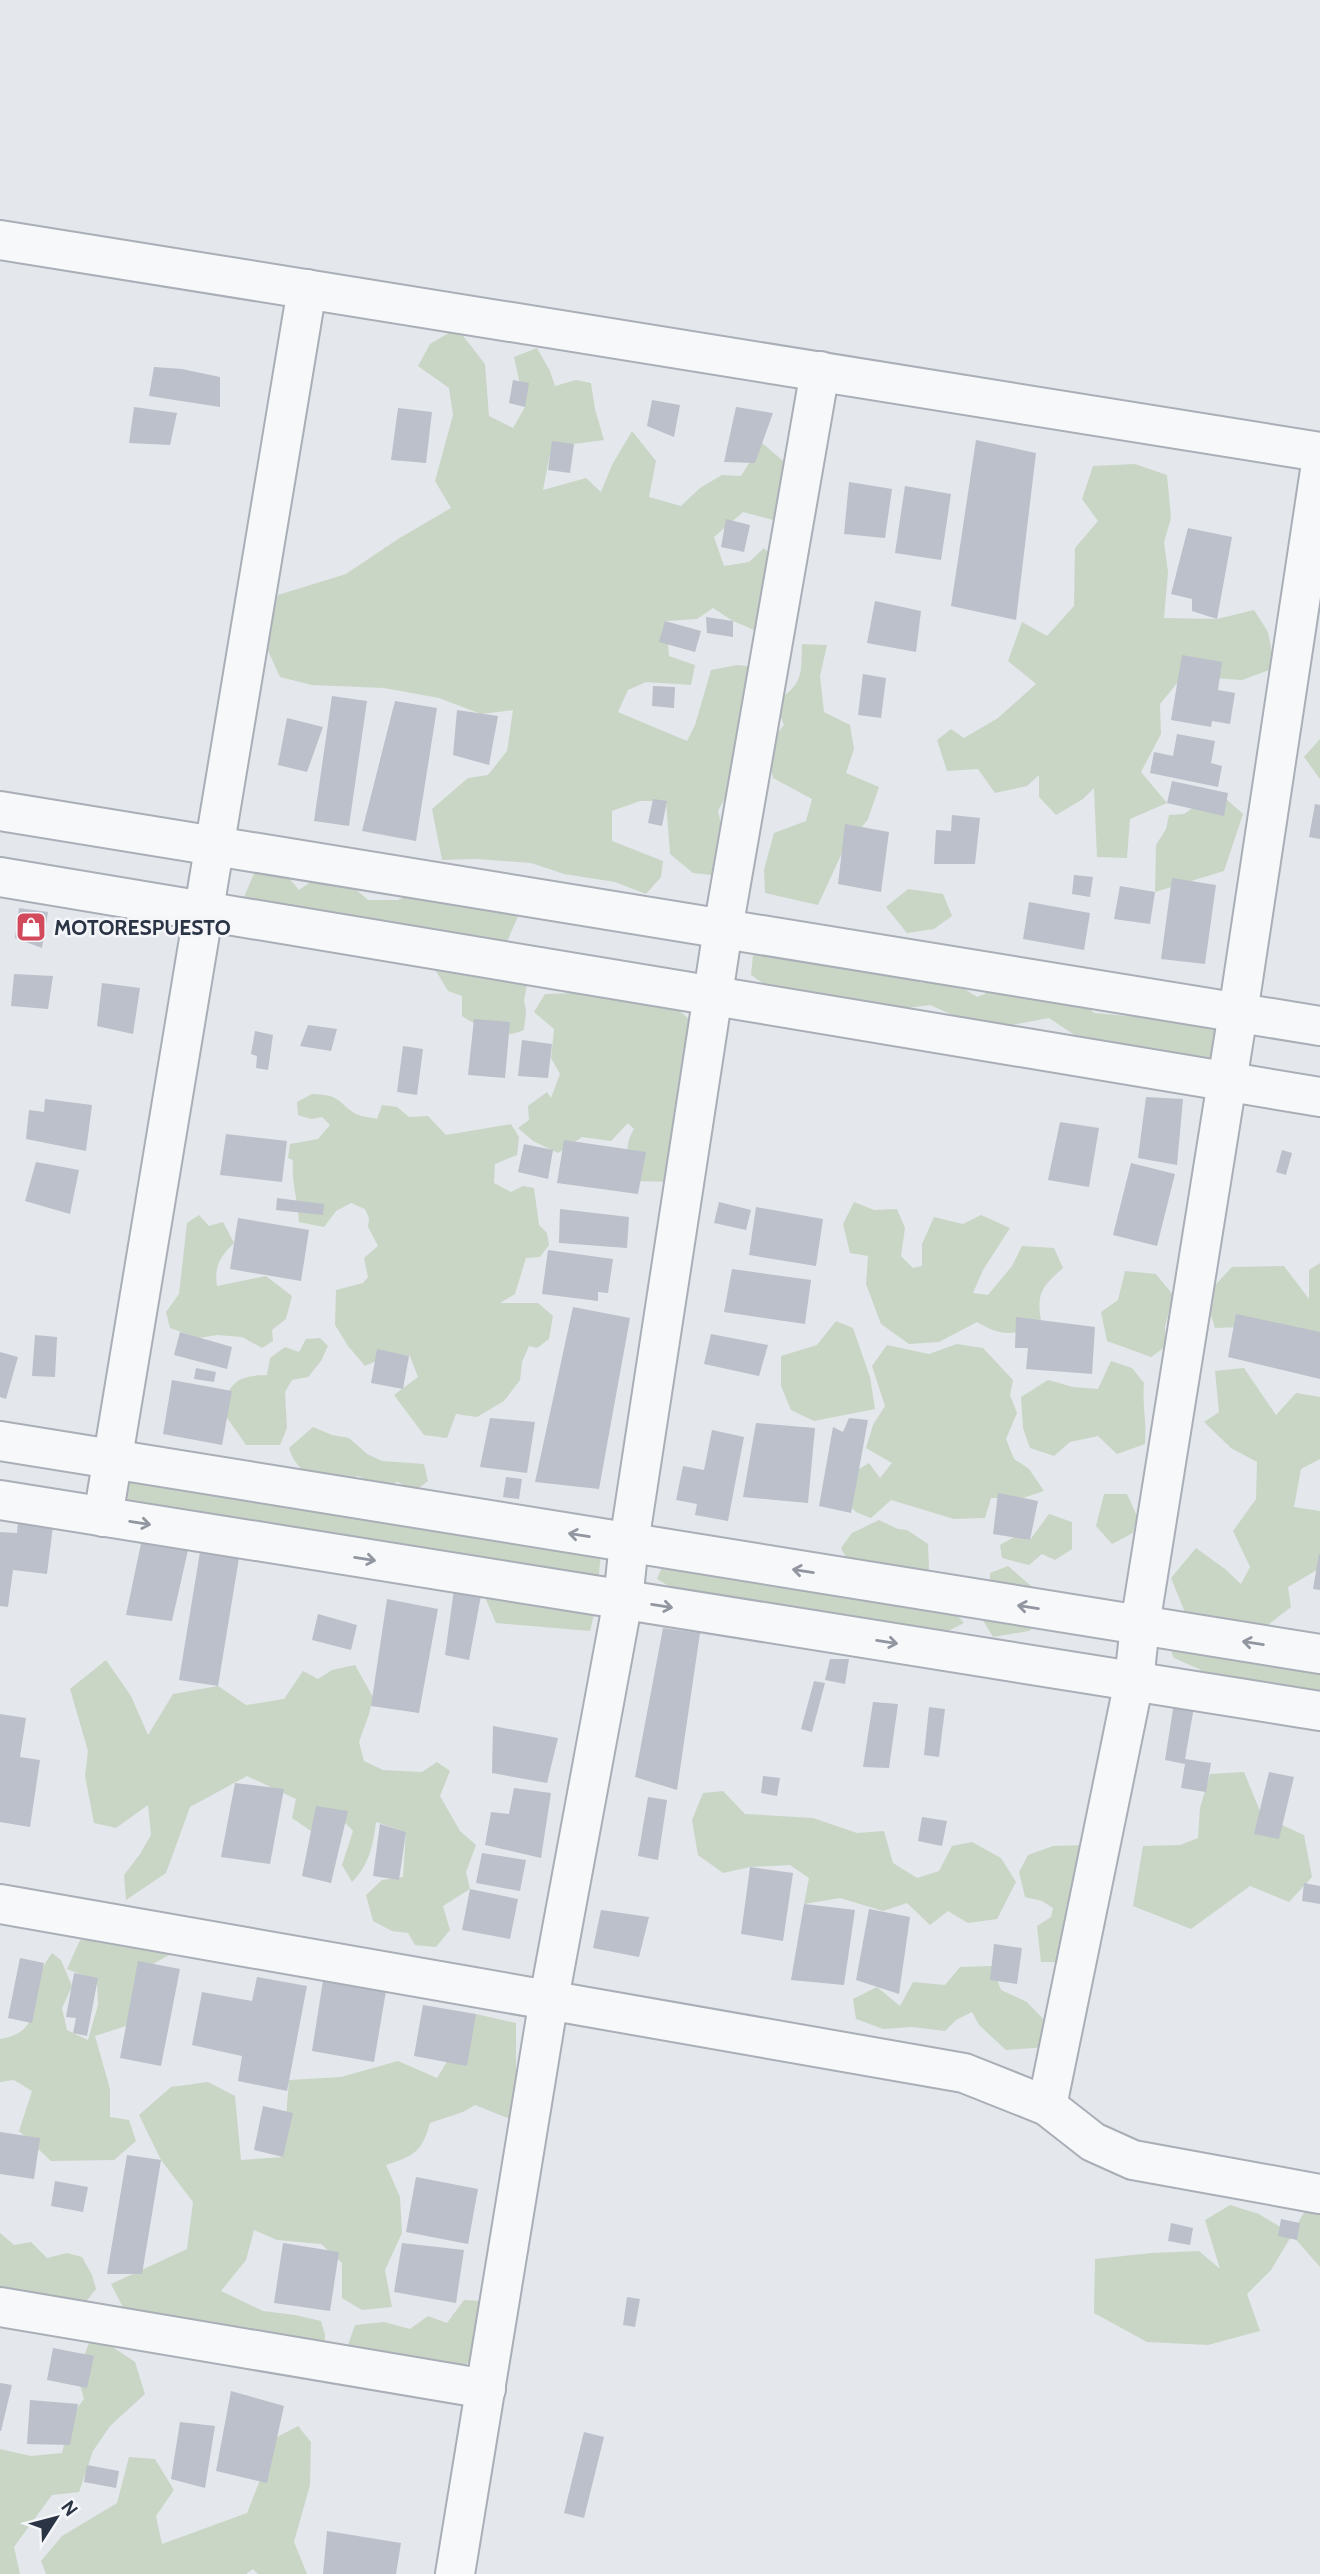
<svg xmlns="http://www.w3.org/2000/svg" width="1320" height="2574" viewBox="0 0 1320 2574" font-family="Cabin,sans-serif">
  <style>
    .green { fill: #c9d6c5 }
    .building { fill: #bbc0ca }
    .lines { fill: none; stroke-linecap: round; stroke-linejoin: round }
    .minor-casing { stroke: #a9aeb7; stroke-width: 42 }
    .minor { stroke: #f7f8fa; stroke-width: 38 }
    .oneway { stroke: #9196a0 }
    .labels { text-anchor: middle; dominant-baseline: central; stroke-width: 5; stroke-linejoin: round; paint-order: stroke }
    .poi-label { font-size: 21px; font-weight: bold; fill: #2b3445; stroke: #f4f6f9; text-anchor: start }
  </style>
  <rect width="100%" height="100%" fill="#e4e7ec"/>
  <g class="green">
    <polygon points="457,328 485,364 489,416 513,428 525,407 514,357 537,348 550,371 555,386 576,380 591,383 595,409 604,440 574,444 550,454 543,490 586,478 601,492 612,465 632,431 656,461 649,497 681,506 700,488 722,475 741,476 762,443 789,466 773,520 743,512 714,537 724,566 749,562 764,548 773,557 766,635 733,621 713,608 697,619 666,621 669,656 695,665 691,685 646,682 628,690 618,712 687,741 695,725 711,670 737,665 755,667 739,773 718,811 723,834 722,876 693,873 670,854 666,801 640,801 612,811 612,841 663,861 661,877 646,894 615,882 564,874 531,863 477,859 442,860 432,809 468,778 488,775 507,751 513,710 481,714 439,698 384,688 312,685 280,677 264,642 278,595 346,574 398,539 451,508 435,481 453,415 449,388 418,366 430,344"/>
    <polygon points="1135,464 1167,475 1171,518 1164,542 1168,572 1164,618 1217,619 1254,610 1268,632 1275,668 1242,680 1196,677 1178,682 1160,704 1161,734 1141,772 1167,803 1130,819 1127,858 1097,857 1094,788 1083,799 1056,815 1039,797 1039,775 1027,786 995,793 978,769 947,771 937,740 951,729 964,738 998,718 1036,684 1008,661 1022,622 1047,636 1074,606 1075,548 1098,521 1082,499 1093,466"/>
    <path d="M802,644L827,645L820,676L824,712L850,725L854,749L846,773L879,787L868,819L842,853L818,905L765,893L764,870L774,833L806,821L812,799L773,778L767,746L784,725L775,702C804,684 801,674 802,644Z"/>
    <polygon points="1320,739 1320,779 1304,757"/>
    <polygon points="1217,791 1243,814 1224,871 1155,892 1156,845 1166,829 1169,815 1184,814"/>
    <polygon points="331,868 368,900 398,900 431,886 459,890 478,909 503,897 519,914 502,953 268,914 244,897 255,871 283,871 299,890"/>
    <polygon points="908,889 943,894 952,916 934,929 907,933 886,907"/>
    <polygon points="782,941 898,961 921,983 948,978 977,997 1008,984 1067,987 1094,1013 1160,1019 1211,1017 1225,1039 1212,1064 1150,1048 1079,1038 1049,1018 1007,1026 953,1015 930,1005 891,1010 789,1001 751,975 753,955"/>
    <path d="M520,965L527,985L524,1000L526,1011L524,1030C498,1041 485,1030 462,1016V996L448,991L433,966Z"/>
    <path d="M607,987L665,998L698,1027L689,1099L675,1108L687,1106L675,1182L636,1181C629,1161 622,1149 634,1129L628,1123L611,1141L582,1137L558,1153L533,1141L518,1128L529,1120L528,1106L547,1092L551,1098L560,1074L551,1058L554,1029L534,1012L545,994L573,993Z"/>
    <path d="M312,1094C339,1095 335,1099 354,1113C360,1117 370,1117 377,1119L382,1105L397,1107L409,1117L428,1116L446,1135L511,1124L519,1137L517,1155L495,1164L494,1183L511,1192L523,1186L534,1188L539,1225L547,1233L549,1245L540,1257L526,1258L515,1294L500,1303H538L553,1316L549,1339L537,1348L529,1346L522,1362L520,1380L504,1401L477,1417L456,1414L447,1438L424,1435L394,1395L418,1377L410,1356L394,1353L365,1366L348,1346L335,1325L336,1290L363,1283L368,1277L364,1258L378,1246L368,1227L369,1218L365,1209L351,1203L336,1211L324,1227L299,1222C298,1200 291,1182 293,1160L288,1158L290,1144L318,1139L330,1125L322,1117L311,1119L298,1115L297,1102Z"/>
    <path d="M854,1202L874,1210L897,1209L905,1228L901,1256L913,1268L922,1266V1244L934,1217L963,1224L981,1215L1010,1228L983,1270L973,1293L988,1295L1012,1266L1022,1246L1054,1248L1063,1268C1043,1286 1036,1292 1041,1320C1017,1337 1002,1337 977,1322L939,1342L909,1344L881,1324L866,1284L868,1256L850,1253L843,1224Z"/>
    <path d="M199,1215L209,1226L223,1222L234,1243C220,1257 214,1266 217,1286L266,1276L292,1296L286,1319L272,1330L273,1341L262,1348L242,1337L217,1335L199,1338L170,1328L166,1312L179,1294L187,1223Z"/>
    <polygon points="1320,1263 1320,1332 1268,1326 1215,1328 1205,1296 1232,1267 1284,1266 1309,1299 1309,1270"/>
    <polygon points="1125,1271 1156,1274 1173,1295 1165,1327 1166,1346 1151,1357 1107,1341 1101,1312 1118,1300"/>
    <polygon points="836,1321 853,1328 870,1377 875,1409 814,1421 791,1410 781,1386 781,1356 817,1345"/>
    <path d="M320,1338L328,1346L321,1361L308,1377L292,1380L285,1392L287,1428L280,1445H246L221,1409C231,1382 236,1376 267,1375L270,1358L285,1347L299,1352L306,1339Z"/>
    <polygon points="957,1344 983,1348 1013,1380 1010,1395 1017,1413 1006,1439 1014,1459 1029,1469 1044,1491 1023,1498 991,1498 985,1518 954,1519 891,1500 871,1518 856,1512 841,1497 849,1475 869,1463 880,1478 892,1463 866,1448 873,1425 885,1406 872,1366 887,1345 929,1354"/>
    <path d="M1111,1361L1132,1368L1144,1383C1142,1404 1147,1423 1145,1444L1117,1454L1098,1436L1070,1442L1054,1456L1030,1448L1023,1428L1021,1397L1048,1380L1073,1387L1098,1389Z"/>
    <polygon points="1244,1368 1276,1415 1296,1393 1320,1397 1320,1459 1301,1469 1294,1507 1320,1511 1320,1568 1288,1587 1291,1607 1264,1628 1320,1662 1320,1692 1218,1688 1199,1669 1174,1658 1168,1643 1186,1615 1171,1578 1196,1548 1225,1569 1241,1584 1250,1567 1233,1531 1256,1499 1257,1462 1231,1448 1204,1422 1219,1412 1215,1371"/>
    <path d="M313,1427L332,1435L349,1438L367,1454L382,1461L424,1464L428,1481L414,1492L398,1482L380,1486L358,1476C351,1478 343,1482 336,1483C315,1485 294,1467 289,1448Z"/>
    <polygon points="139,1472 215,1482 233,1499 267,1499 601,1552 596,1606 590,1631 496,1623 482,1590 128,1501 125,1483"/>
    <polygon points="1104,1494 1127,1494 1137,1516 1133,1533 1112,1544 1096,1526"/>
    <polygon points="1049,1514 1072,1522 1072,1549 1055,1560 1042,1554 1029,1565 1002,1558 1000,1545 1014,1537 1030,1540"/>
    <polygon points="879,1520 898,1529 907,1530 928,1544 929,1569 917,1575 853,1571 841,1548 852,1533"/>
    <polygon points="663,1564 948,1605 964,1623 928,1641 691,1599 657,1579"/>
    <polygon points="1008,1566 1037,1591 1045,1619 1029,1631 993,1637 981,1617 990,1604 990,1573"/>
    <path d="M106,1660L131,1696L148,1735L173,1694L218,1686L246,1705L284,1699L303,1671L318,1679L332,1670L355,1665L373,1697L369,1714L359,1742L364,1761L383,1770L422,1772L437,1762L450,1771L440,1796L460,1831L476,1845L466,1872L470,1889L443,1906L450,1930L436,1947L415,1945L408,1933L392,1931L373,1921L366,1895L382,1880L403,1877L406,1832L376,1822C373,1846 369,1865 352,1882L342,1865L353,1831L332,1809L311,1831L292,1818L296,1799L247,1776L190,1807L166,1873L126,1900L124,1875L140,1854L151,1835L148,1805L116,1828L94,1823L85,1776L88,1751L70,1689Z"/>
    <polygon points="1244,1772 1262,1816 1304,1835 1312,1877 1289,1902 1250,1886 1191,1929 1133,1906 1143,1846 1180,1845 1198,1838 1200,1808 1210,1774"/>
    <polygon points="723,1791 745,1814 813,1818 857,1833 884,1831 893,1863 917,1878 939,1871 952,1846 972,1842 1001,1858 1016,1882 997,1919 968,1923 948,1911 930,1925 907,1903 883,1911 840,1898 804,1904 809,1878 790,1865 750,1867 723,1873 698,1855 692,1820 703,1793"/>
    <polygon points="1083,1845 1078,1880 1066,1906 1069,1929 1058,1962 1041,1962 1037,1926 1051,1917 1053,1908 1042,1901 1025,1897 1019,1872 1028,1855 1053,1846"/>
    <path d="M80,1940L170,1941L169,1955L153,1964L126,2026L95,2036L110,2089V2117L129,2120L136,2141L114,2160L51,2161L19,2131L32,2091L14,2080L0,2082V2039C44,2032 31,1998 43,1968C45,1963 49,1957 52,1953L61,1960L72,1986L62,2008L67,2030L88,2040L98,2005L97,1981L67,1969Z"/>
    <polygon points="992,1966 1001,1990 1027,2002 1047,2023 1047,2047 1006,2050 979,2025 972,2012 956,2020 945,2031 912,2027 883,2029 856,2019 853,1999 877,1987 900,2006 913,1982 945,1985 960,1967"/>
    <path d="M476,2014L516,2023V2097L510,2119L475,2105L463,2112L430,2123C422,2152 414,2156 386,2165L400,2197L402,2233L385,2270L392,2307L362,2310L342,2298V2263L321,2244L277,2240L254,2230L246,2260L221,2291L263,2311L295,2315L321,2321L325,2335L324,2352L128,2317L111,2284L187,2249L193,2202L161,2160L139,2115L171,2087L208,2082L235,2096L241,2160L283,2157L289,2080L341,2077L398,2061L437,2078Z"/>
    <polygon points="1317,2189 1320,2190 1320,2267 1292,2235 1271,2270 1247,2294 1260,2331 1208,2345 1147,2342 1094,2313 1095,2259 1152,2253 1199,2251 1220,2269 1205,2220 1230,2205 1259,2214 1292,2234"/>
    <polygon points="0,2233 14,2245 31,2242 47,2258 67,2253 82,2257 92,2275 96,2289 81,2308 0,2297"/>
    <polygon points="464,2300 481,2301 477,2358 436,2381 372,2366 348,2345 355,2325 384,2322 410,2329 428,2316 447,2323"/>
    <polygon points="89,2343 108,2344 135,2362 145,2394 110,2426 93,2451 79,2492 52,2495 14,2547 20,2574 0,2574 0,2449 31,2456 62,2453 71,2416 84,2399 77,2374"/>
    <polygon points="298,2426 311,2442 310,2485 294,2542 307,2574 258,2574 253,2569 246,2574 46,2574 41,2561 62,2536 117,2503 129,2457 155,2459 174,2490 156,2516 162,2544 247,2513 277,2437"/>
  </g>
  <g class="building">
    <polygon points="154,367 182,369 220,377 220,407 149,396"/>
    <polygon points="513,380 529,383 525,407 509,403"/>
    <polygon points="652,400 680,405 674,437 647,426"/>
    <polygon points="134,407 177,413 170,445 129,443"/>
    <polygon points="736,407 773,413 755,463 724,462"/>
    <polygon points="398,408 432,412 426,463 391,460"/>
    <polygon points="976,440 1036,453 1016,620 951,606"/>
    <polygon points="552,441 574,444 570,473 548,470"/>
    <polygon points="849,482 892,489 885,538 844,534"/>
    <polygon points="905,486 951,494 941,560 895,553"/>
    <polygon points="726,519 750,525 744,552 721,547"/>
    <polygon points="1188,528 1232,537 1217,619 1192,611 1192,599 1171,594"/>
    <polygon points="875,601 921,611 916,652 867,643"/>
    <polygon points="706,617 733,621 733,637 707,633"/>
    <polygon points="665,621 701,631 695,652 659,642"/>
    <polygon points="1182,655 1222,662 1218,690 1235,693 1230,724 1212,721 1211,727 1171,720"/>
    <polygon points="863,674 886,678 881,718 858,715"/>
    <polygon points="653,686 675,687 674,708 652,706"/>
    <polygon points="332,696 367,701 349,826 314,821"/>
    <polygon points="395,701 437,708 416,841 362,831"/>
    <polygon points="457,710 498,716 489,765 453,755"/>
    <polygon points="287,718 323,727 307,772 278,765"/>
    <polygon points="1177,734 1215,741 1211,763 1222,766 1218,787 1150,773 1154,752 1173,756"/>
    <polygon points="1172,781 1228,793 1224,816 1167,803"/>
    <polygon points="653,799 667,801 662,826 648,823"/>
    <polygon points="1315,804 1320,805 1320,839 1309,837"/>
    <polygon points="952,815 980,818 975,864 934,864 936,830 951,831"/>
    <polygon points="845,824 889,832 881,892 838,884"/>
    <polygon points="1074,875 1093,877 1090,897 1072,894"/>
    <polygon points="1172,878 1216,885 1205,964 1161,959"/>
    <polygon points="1120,886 1155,892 1150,924 1114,919"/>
    <polygon points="1029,902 1090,913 1084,950 1023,939"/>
    <polygon points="19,908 48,912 42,948 15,938"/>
    <polygon points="14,974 53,976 48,1009 11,1006"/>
    <polygon points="102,983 140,988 133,1034 97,1026"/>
    <polygon points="474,1019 510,1022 505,1078 468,1075"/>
    <polygon points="308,1025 337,1029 331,1051 300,1046"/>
    <polygon points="255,1031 273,1035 268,1070 256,1068 257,1056 251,1054"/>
    <polygon points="522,1040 552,1044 548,1078 518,1076"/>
    <polygon points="403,1046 423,1049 417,1095 397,1092"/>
    <polygon points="1146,1097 1183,1099 1177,1165 1138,1158"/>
    <polygon points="45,1099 92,1105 86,1151 26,1139 29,1110 44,1112"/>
    <polygon points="1060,1122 1099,1128 1089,1187 1048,1180"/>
    <polygon points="226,1134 287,1141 282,1182 220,1175"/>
    <polygon points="564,1140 646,1152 638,1194 557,1183"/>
    <polygon points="524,1144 553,1150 548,1179 518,1172"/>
    <polygon points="1282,1150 1292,1153 1286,1175 1276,1172"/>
    <polygon points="36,1162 79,1170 70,1214 25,1201"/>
    <polygon points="1131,1163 1175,1174 1157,1246 1113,1235"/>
    <polygon points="277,1198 324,1204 323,1215 276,1210"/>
    <polygon points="719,1202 751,1210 746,1230 714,1223"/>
    <polygon points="756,1207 823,1219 816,1266 749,1255"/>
    <polygon points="560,1209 629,1217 627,1248 559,1243"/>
    <polygon points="238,1218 309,1230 301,1281 230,1269"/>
    <polygon points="548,1250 613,1259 608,1293 598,1292 598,1301 542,1294"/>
    <polygon points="732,1269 811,1280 805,1324 724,1312"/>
    <polygon points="573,1307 630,1318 599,1489 535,1482"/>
    <polygon points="1236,1314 1320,1332 1320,1379 1228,1357"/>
    <polygon points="1016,1317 1095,1327 1092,1374 1026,1369 1028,1348 1015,1348"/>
    <polygon points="180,1332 232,1347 227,1369 174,1355"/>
    <polygon points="711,1334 768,1345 759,1376 704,1364"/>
    <polygon points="35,1335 57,1337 55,1377 32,1376"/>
    <polygon points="377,1349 409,1356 403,1389 371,1383"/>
    <polygon points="0,1352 18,1357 6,1399 0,1397"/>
    <polygon points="196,1368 216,1372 214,1382 194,1379"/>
    <polygon points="172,1380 232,1391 222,1445 163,1434"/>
    <polygon points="490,1418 535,1422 527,1473 480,1467"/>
    <polygon points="849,1418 868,1420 851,1513 819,1506 833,1427 843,1432"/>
    <polygon points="756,1423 815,1428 808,1503 743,1497"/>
    <polygon points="712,1430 744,1437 728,1521 695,1515 697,1504 676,1500 683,1466 704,1470"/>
    <polygon points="506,1477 522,1479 519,1499 503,1497"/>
    <polygon points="998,1493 1038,1501 1030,1540 993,1534"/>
    <polygon points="18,1522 53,1526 47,1574 13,1570 8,1607 0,1606 0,1532 17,1533"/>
    <polygon points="143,1534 188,1550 172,1621 126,1615"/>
    <polygon points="201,1546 240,1552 218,1686 179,1680"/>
    <polygon points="1319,1554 1320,1554 1320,1590 1313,1589"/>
    <polygon points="455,1582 482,1590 469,1660 445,1655"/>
    <polygon points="387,1599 438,1609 419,1713 371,1706"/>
    <polygon points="318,1614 357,1625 351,1650 312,1640"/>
    <polygon points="663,1628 700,1633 677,1790 635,1777"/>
    <polygon points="830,1659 849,1659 845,1684 825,1680"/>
    <polygon points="814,1681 825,1683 812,1732 801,1729"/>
    <polygon points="873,1702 898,1704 889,1768 863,1767"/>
    <polygon points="1174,1703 1194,1707 1185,1759 1211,1763 1206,1792 1181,1788 1185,1764 1165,1760"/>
    <polygon points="929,1707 945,1709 939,1757 924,1755"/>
    <polygon points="0,1714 26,1718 20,1757 40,1760 30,1827 0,1822"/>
    <polygon points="493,1726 558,1738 547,1783 492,1773"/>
    <polygon points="1269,1772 1294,1777 1279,1839 1254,1834"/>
    <polygon points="763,1776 780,1778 777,1796 761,1793"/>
    <polygon points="235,1783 284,1789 270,1864 221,1857"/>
    <polygon points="514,1788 551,1793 541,1858 485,1845 491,1812 509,1814"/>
    <polygon points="648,1797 667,1800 658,1860 638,1856"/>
    <polygon points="316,1806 348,1811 331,1883 302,1876"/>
    <polygon points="922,1817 947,1821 942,1846 918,1841"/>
    <polygon points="380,1824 406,1832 399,1880 373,1876"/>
    <polygon points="482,1853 526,1860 520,1891 476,1883"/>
    <polygon points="750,1867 793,1873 783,1941 741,1934"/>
    <polygon points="1304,1883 1320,1886 1320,1904 1302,1901"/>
    <polygon points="470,1889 518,1899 510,1939 462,1930"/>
    <polygon points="804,1904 855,1910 844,1985 791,1980"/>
    <polygon points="869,1909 910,1917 899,1994 856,1980"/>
    <polygon points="601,1910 649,1917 639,1957 593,1948"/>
    <polygon points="994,1944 1022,1948 1017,1984 990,1980"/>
    <polygon points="20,1958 44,1963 32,2023 8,2018"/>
    <polygon points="138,1961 180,1969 161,2066 120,2058"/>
    <polygon points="74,1973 98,1978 87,2036 73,2033 76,2018 66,2017"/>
    <polygon points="324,1974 387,1985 374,2062 312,2051"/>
    <polygon points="257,1977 307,1986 287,2091 238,2081 242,2056 192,2045 202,1992 252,2001"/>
    <polygon points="423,2005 476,2014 467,2066 414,2056"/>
    <polygon points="263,2106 293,2113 283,2157 254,2150"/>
    <polygon points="0,2132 40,2138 34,2179 0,2174"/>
    <polygon points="127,2155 161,2160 142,2274 107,2274"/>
    <polygon points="416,2177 478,2189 468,2244 406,2232"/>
    <polygon points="55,2181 88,2187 83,2212 51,2206"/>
    <polygon points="1281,2219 1300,2223 1297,2240 1278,2236"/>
    <polygon points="1171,2223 1193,2228 1190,2245 1168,2241"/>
    <polygon points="283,2243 339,2252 330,2311 274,2303"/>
    <polygon points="402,2243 464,2250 456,2303 394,2292"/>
    <polygon points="627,2297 640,2299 635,2327 623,2325"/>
    <polygon points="53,2348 94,2356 87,2388 47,2380"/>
    <polygon points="0,2383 12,2385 1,2431 0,2431"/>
    <polygon points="231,2391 284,2406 267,2483 216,2471"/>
    <polygon points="30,2400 78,2404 70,2445 27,2444"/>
    <polygon points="180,2422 215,2426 205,2488 171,2479"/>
    <polygon points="584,2432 604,2437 584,2518 564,2513"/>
    <polygon points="87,2465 119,2471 116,2488 84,2482"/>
    <polygon points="327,2531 401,2543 396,2574 323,2574"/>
  </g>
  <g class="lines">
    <g class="minor-casing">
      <g id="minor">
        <polyline points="0,240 1320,452"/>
        <polyline points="0,811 1320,1026"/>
        <polyline points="0,877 1320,1097"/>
        <polyline points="0,1441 1320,1654"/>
        <polyline points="0,1500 1320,1711"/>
        <polyline points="103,1517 307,289"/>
        <polyline points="0,1904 964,2073 1047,2106 1093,2142 1133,2160 1320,2194"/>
        <polyline points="1047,2106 1134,1681 1140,1625 1238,1013 1320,470"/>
        <polyline points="0,2307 486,2389"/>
        <polyline points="455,2574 549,1999 623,1600 629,1543 723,929 820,371"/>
      </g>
    </g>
    <use href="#minor" class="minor"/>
  </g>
  <defs><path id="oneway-shaft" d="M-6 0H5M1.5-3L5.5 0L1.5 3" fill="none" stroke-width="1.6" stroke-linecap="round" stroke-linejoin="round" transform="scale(1.75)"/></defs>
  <g class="oneway">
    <use href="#oneway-shaft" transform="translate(140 1523) rotate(9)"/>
    <use href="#oneway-shaft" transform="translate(579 1535) rotate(-171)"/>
    <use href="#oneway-shaft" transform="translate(365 1559) rotate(9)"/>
    <use href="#oneway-shaft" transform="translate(803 1571) rotate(-171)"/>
    <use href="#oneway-shaft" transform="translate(662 1606) rotate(9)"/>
    <use href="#oneway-shaft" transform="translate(1028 1607) rotate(-171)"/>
    <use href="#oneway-shaft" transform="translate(887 1642) rotate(9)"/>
    <use href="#oneway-shaft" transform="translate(1253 1643) rotate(-171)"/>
  </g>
  <defs>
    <g id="shop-square" transform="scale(1.575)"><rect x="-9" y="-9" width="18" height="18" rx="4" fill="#d1495b" stroke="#f4f6f9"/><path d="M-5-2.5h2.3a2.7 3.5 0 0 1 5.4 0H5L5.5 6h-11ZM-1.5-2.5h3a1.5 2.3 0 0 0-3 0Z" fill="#fff"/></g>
  </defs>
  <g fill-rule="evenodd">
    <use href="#shop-square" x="31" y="927"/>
  </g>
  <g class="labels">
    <g class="poi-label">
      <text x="54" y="927">MOTORESPUESTO</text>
    </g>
  </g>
  <g transform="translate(56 2518) rotate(54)" stroke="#f4f6f9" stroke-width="5" paint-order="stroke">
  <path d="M0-5L12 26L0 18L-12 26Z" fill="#2b3445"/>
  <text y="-10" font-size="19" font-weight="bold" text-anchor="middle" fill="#2b3445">N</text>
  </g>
</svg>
